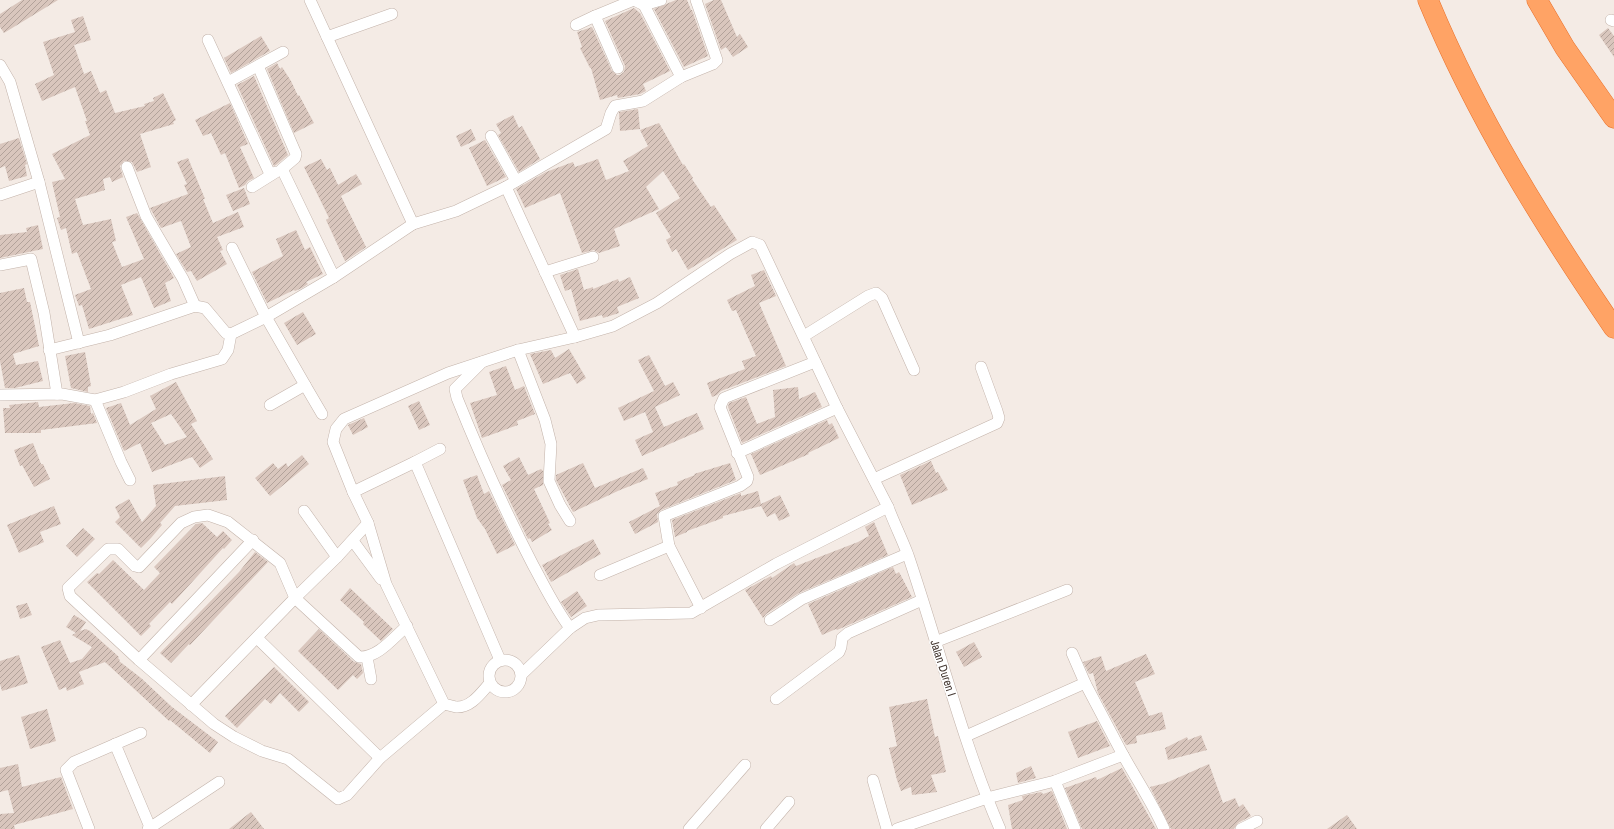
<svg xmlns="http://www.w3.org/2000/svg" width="1614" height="829" viewBox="0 0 1614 829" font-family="'Archivo Narrow',sans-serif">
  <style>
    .building { fill: url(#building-hatch); fill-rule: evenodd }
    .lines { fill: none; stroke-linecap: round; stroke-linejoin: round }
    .street-casing { stroke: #c3b3aa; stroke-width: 12 }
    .highway-casing { stroke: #e8702b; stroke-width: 21 }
    .street { stroke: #fff; stroke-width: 11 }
    .highway { stroke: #ffa365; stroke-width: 20 }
    .labels { text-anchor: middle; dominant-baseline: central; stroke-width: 3; stroke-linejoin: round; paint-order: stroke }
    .street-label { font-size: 12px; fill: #473a34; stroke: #fff }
  </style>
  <defs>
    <pattern id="building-hatch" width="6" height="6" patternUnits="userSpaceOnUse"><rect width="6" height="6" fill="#d9c6bd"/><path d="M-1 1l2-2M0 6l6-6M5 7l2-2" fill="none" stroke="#b2a29a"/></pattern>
  </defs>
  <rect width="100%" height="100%" fill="#f4ebe5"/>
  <g class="building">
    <polygon points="22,0 58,0 4,33 0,27 0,14"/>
    <polygon points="676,0 687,0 691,10 692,10 708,56 684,67 654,9"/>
    <polygon points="714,0 721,0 737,37 740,34 748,47 733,57 726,47 721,50 705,4"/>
    <polygon points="634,8 640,13 670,71 643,84 646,91 640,94 618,98 617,95 600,100 591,68 590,68 580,48 582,47 577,32 592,27 612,71 617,75 620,75 624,72 625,66 605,21"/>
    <polygon points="83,16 91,40 74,45 84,74 91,71 100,93 106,90 115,113 145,106 144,104 154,101 153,98 163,93 176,120 173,122 174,124 140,134 151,167 137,172 132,162 124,161 120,166 123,177 112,182 110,177 103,179 105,190 75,199 83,225 111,219 116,241 112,242 122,267 144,259 126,217 137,213 174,278 165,283 171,301 154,308 141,277 121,285 133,315 89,329 82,305 79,306 75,295 91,289 77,252 72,254 66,228 61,230 57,218 60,217 52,182 65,179 52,154 90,135 85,121 87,121 75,87 42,101 35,84 54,75 43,42 75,32 71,20"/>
    <polygon points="1608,28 1614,36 1614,57 1599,35"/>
    <polygon points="261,36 270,51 231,73 224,58"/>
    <polygon points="277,63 280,69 282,67 291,81 298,96 299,95 314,123 294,133 267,69"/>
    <polygon points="254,76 288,155 276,165 274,166 237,85"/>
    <polygon points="230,103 248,144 240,147 254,178 248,181 245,185 239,188 225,153 221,155 211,133 203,136 195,120"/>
    <polygon points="638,109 640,129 620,131 619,112"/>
    <polygon points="513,115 519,128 522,126 540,159 519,172 498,135 501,133 496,124"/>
    <polygon points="659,123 683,165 684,164 693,178 692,179 711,207 714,205 737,240 688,270 676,249 672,252 666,240 671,237 656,213 680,198 663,171 646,187 659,209 614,229 620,246 599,253 594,250 582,253 560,193 525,208 516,189 546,172 573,162 575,167 598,159 606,180 629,171 623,161 648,146 640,130"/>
    <polygon points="471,129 476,140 461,147 456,136"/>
    <polygon points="19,138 27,164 25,165 27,176 9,181 5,166 0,168 0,144"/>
    <polygon points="485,140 506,177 487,186 469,148"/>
    <polygon points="188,158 205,199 203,199 213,223 238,212 244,227 217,237 223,250 220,251 227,264 197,281 191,271 187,272 176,254 191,247 181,221 161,228 150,208 188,194 184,185 187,184 177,162"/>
    <polygon points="321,159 327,170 330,168 338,185 356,174 362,184 341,196 366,247 345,261 326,220 329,218 304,167"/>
    <polygon points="244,188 250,204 233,211 226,195"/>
    <polygon points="38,225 43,249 0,258 0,235 27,232 26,228"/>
    <polygon points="296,230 305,250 310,247 323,274 306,282 308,284 302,288 295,291 294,290 267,303 252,272 283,256 276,239"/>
    <polygon points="578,269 584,290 593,287 593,289 618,279 619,282 630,277 639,298 617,307 619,313 603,318 602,315 580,321 571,289 565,291 560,275"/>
    <polygon points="764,270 776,296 759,303 786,366 721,391 717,395 712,397 707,383 745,369 742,361 756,356 736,310 732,311 727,300 755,286 751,275"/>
    <polygon points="24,288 27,302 30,302 39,346 13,354 16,365 38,361 43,381 15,388 5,388 0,361 0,293"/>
    <polygon points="303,312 316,334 297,345 284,323"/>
    <polygon points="569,349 586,378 577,384 570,373 543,384 530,354 551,350 555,358"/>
    <polygon points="85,352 91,386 88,387 88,392 71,388 65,356"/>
    <polygon points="649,355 665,386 673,382 680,395 655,407 664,427 697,413 704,429 642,456 635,440 653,432 645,412 624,421 618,408 654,391 638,360"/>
    <polygon points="506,366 515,390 524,386 535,414 517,421 518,425 482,438 470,403 497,395 489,372"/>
    <path d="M176,382L197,421L191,424L213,459L200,468L192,457L152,472L140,443L124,451L106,408L121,403L130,425L156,409L150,396ZM171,414L187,437L165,445L151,423Z"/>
    <polygon points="798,387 799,399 815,392 822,407 742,443 728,407 729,403 746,397 757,424 775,417 773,390"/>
    <polygon points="419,401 430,425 419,430 408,406"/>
    <polygon points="38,402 39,407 74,403 90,406 91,414 93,413 97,423 41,430 41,433 5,433 3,408 10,408 9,405"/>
    <polygon points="364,418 368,427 353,435 348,425"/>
    <polygon points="827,420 829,425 832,423 839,438 808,453 809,454 760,475 751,454"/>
    <polygon points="33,443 41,464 43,464 50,479 34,487 22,465 20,466 14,450"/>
    <polygon points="302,455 309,464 270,496 255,478 273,463 278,469 286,463 288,467"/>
    <polygon points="519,457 528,475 541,469 543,471 543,485 534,489 550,523 548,524 552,530 532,542 530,538 528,539 502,485 511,480 503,466"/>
    <polygon points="931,461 936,473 938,472 948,490 912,505 900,475"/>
    <polygon points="583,463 595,488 643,468 648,479 620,490 573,512 556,480 556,475"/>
    <polygon points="730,463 736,480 661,510 657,514 658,522 635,534 629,522 660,506 655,493 678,485 677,482 695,475 694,474"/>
    <polygon points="477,475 484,494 489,491 515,545 497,554 485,529 477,518 463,480"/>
    <polygon points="225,476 227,500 175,506 160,523 162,525 151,538 141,548 115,522 120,517 115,507 129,499 142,522 156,506 153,485"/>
    <polygon points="758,491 761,504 780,495 790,516 779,521 775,513 767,517 761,506 723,516 723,518 687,531 687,532 675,537 672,520 741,493 741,496"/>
    <polygon points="54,506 61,524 40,532 44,542 19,553 7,525"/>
    <polygon points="874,522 888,555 799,593 766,614 763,618 745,590 771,576 772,578 794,563 796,566 858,542 869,536 865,527"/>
    <polygon points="202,523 217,537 223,531 232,540 224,549 223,548 172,604 170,602 149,624 151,626 141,636 87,582 97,573 99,574 113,560 144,590 160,573 154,567 196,524"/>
    <polygon points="83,528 95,539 77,557 66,546"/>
    <polygon points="593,539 601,554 551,582 542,565"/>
    <polygon points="255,552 268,562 190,645 189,644 171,663 160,653 239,572"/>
    <polygon points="893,567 896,574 899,572 912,597 844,627 837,630 836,629 822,635 808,604"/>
    <polygon points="350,588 393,629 381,641 363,624 364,622 340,600"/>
    <polygon points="577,591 587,606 571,617 561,602"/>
    <polygon points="27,603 32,615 20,619 16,606"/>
    <polygon points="74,615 86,622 80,631 86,629 90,631 119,657 118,658 120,660 119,661 141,678 172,707 218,742 210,753 170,720 169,721 105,662 79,672 84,684 67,691 66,687 59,690 41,647 60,640 70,663 82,659 92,647 72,635 76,633 66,627"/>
    <polygon points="319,629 354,662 361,664 363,673 357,679 353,675 338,690 298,651"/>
    <polygon points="974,642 982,657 964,667 956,652"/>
    <polygon points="1146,654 1155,674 1135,682 1149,716 1162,712 1166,729 1136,736 1137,743 1126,745 1098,693 1093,673 1089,674 1083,662 1101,656 1106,671"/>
    <polygon points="19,655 28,683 2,691 0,684 0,661"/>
    <polygon points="274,667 309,702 299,712 280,693 271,704 265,699 237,728 225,716"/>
    <polygon points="927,699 935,737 938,736 946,772 931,775 937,792 912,795 911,787 901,791 897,780 889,748 897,746 889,707"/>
    <polygon points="47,709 56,741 30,749 21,717"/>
    <polygon points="1097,721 1110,746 1078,758 1068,732"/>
    <polygon points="1201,735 1207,750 1168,760 1165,748 1187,737 1188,740"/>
    <polygon points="18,764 22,787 61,777 73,809 14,825 15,829 0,829 0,814 14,813 8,790 0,792 0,768"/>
    <polygon points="1209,764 1223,803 1235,798 1239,807 1243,804 1251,816 1238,823 1234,829 1171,829 1150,787 1166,783"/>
    <polygon points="1031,766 1036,778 1018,783 1016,773"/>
    <polygon points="1122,768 1156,829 1082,829 1065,788 1096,777 1097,780"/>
    <polygon points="1052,791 1067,829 1012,829 1008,805 1023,800 1022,796 1041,792 1043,794"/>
    <polygon points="251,812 264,829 229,829"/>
    <polygon points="1347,815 1357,829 1327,829"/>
  </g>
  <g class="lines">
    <g class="street-casing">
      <g id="street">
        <polyline points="310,0 413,224"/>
        <polyline points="634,0 644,5 681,77"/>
        <polyline points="644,5 661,0"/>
        <polyline points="595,16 618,68"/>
        <polyline points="1611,20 1614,21"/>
        <polyline points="576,25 595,16 634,0"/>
        <polyline points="327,37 392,14"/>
        <polyline points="208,40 270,174"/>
        <polyline points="0,65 10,82 39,182 79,343"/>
        <polyline points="258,66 296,154 295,158 282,169 334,277"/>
        <polyline points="228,82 283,52"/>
        <polyline points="491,136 516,181"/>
        <polyline points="127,167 146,216 183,279 195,306"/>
        <polyline points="252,187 276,172"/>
        <polyline points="506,187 575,337 613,326 657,303 730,254 752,242 760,245 837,408 888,507 776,564 691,613 598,615 585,618 570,628 522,674"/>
        <polyline points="0,195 39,182"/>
        <polyline points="232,248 266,317 305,385 270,405"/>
        <polyline points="0,265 31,259 44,313 57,394"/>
        <polyline points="545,272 593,257"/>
        <polyline points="804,336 868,296 876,293 882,298 914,370"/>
        <polyline points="49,350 110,335 195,306 205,308 226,333 231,334 266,317 334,277 413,224 456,211 506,187 606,129 611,113 615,106 643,101 681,77 713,64 717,60 696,0"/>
        <polyline points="518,350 545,420 551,444 549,481 560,505 570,521"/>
        <path d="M482,362L455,389L457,398C480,455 505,511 533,565C545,587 555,608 570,628"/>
        <polyline points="305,385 322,414"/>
        <polyline points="0,395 62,394 95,400 124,392 171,374 222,359 228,350 231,334"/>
        <polyline points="95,400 121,462 130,480"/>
        <polyline points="737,453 837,408"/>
        <polyline points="415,462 440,449"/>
        <polyline points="874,479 997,423 999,418 997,411 981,367"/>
        <polyline points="353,492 415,462 500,660"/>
        <path d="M888,507C894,523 902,539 908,555C939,646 962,741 1000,829"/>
        <polyline points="304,511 337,557"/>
        <polyline points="353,541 381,579"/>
        <polyline points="600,575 669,546"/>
        <polyline points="701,608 669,546 664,516 740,486 747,481 748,477 720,407 724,398 815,362"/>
        <polyline points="770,620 802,599 907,554"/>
        <path d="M407,626C393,638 378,658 359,657L295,598L280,563L228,522L208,515L194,517L181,523L139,567L135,566L118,549H108L68,588L70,596L139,660L214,724L234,737L262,751L288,759L338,799L347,795L380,758L444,704"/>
        <polyline points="257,638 380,758"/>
        <polyline points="935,642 1067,590"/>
        <polyline points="367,657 371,679"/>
        <circle cx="505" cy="676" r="16"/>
        <polyline points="139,660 253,540"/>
        <path d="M490,683C481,693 471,708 456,707C452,706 448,705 444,704L386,584L368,523L353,492L333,442L336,429L344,419L448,373L518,350L575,337"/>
        <polyline points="776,699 839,652 841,647 842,638 848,633 922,600"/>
        <polyline points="191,705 295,598 337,557 368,523"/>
        <polyline points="966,736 1085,683"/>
        <polyline points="115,744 150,827"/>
        <path d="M1123,755C1137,780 1153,804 1164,829"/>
        <polyline points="873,780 887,829"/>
        <polyline points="1055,781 1075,829"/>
        <polyline points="89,829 66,770 74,762 141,733"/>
        <polyline points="148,829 219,782"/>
        <polyline points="689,829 745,765"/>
        <polyline points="766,829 789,802"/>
        <polyline points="897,829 987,798 1055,781 1123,755 1085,683 1072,653"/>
        <polyline points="1241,829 1257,821"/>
      </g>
    </g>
    <g class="highway-casing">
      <g id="highway">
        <path d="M1428,0C1476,116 1543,224 1614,328"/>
        <polyline points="1537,0 1565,48 1614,118"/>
      </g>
    </g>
    <use href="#street" class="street"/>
    <use href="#highway" class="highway"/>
  </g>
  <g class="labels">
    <g class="street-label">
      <text transform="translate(943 668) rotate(72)">Jalan Duren I</text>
    </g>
  </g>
</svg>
